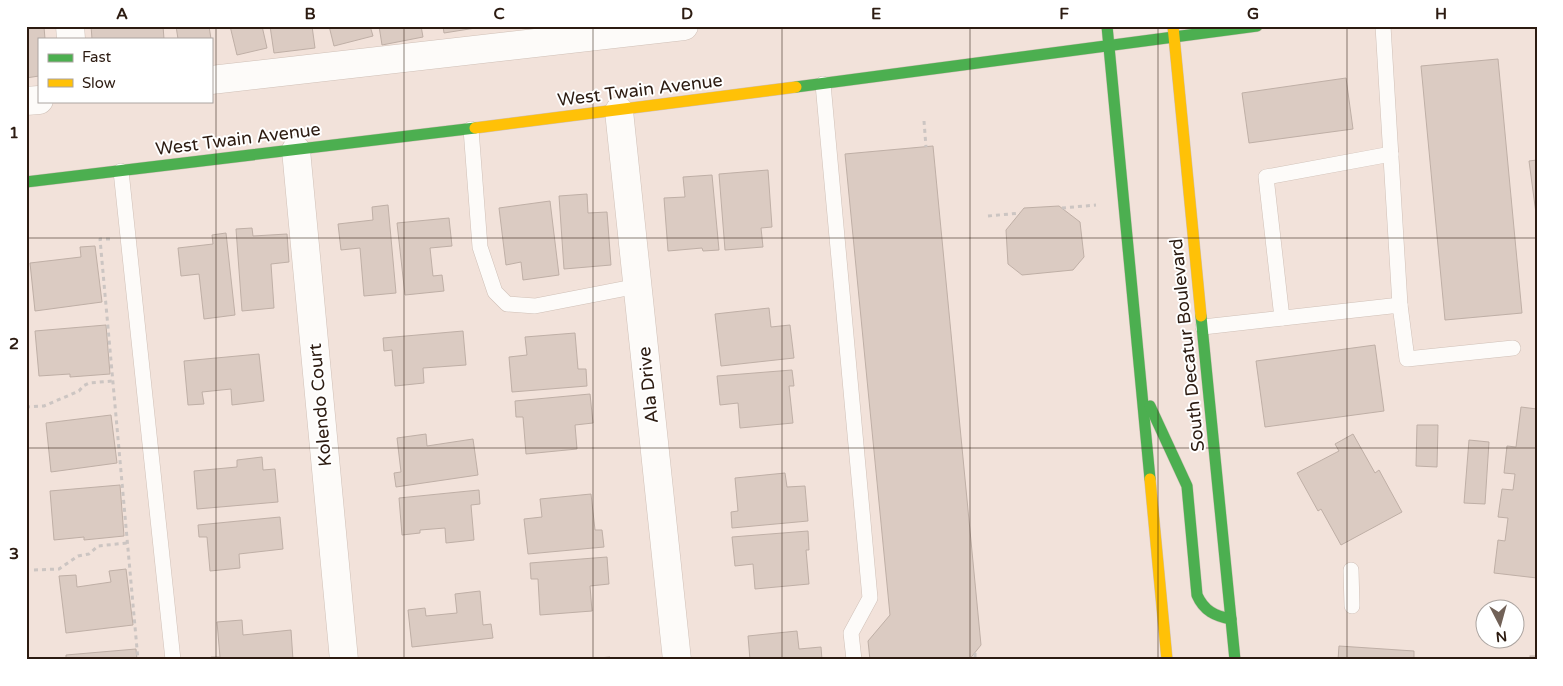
<svg xmlns="http://www.w3.org/2000/svg" width="1563" height="686" viewBox="0 0 1563 686" font-family="'Varela Round',sans-serif">
  <style>
    .building { fill: #dbcbc2; stroke: #bfafa6 }
    .lines { fill: none; stroke-linecap: round; stroke-linejoin: round }
    .lane-casing { stroke: #d0c0b7; stroke-width: 16 }
    .street-casing { stroke: #d0c0b7; stroke-width: 29 }
    .fast-casing { stroke: #d0c0b7; stroke-width: 12 }
    .slow-casing { stroke: #d0c0b7; stroke-width: 12 }
    .path { stroke: #ccc5c2; stroke-width: 3; stroke-dasharray: 4 4; stroke-linecap: butt }
    .lane { stroke: #fdfbf9; stroke-width: 15 }
    .street { stroke: #fdfbf9; stroke-width: 28 }
    .fast { stroke: #4caf50; stroke-width: 11 }
    .slow { stroke: #ffc107; stroke-width: 11 }
    .grid { fill: none; stroke: #2c1b11; stroke-width: 1; stroke-opacity: 0.55 }
    .labels { text-anchor: middle; dominant-baseline: central; stroke-width: 4; stroke-linejoin: round; paint-order: stroke }
    .street-label { font-size: 18px; fill: #2c1b11; stroke: #fff }
    .neatline { fill: none; stroke: #2c1b11; stroke-width: 2 }
    .grid-label { font-size: 16px; text-anchor: middle; font-weight: bold; fill: #2c1b11 }
  </style>
  <rect width="100%" height="100%" fill="#f2e2da"/>
  <g class="building">
    <polygon points="91,26 163,26 164,39 92,39"/>
    <polygon points="176,26 209,26 211,39 178,39"/>
    <polygon points="230,26 262,26 267,48 237,55"/>
    <polygon points="270,26 312,26 315,48 274,53"/>
    <polygon points="329,26 370,26 373,36 334,46"/>
    <polygon points="379,26 421,26 423,37 382,45"/>
    <polygon points="443,26 488,26 444,33"/>
    <polygon points="44,27 45,39 39,39 39,76 26,78 26,29"/>
    <polygon points="1498,59 1522,313 1445,320 1421,66"/>
    <polygon points="1346,78 1353,129 1249,143 1242,93"/>
    <polygon points="933,146 981,645 969,660 870,660 868,641 890,615 845,154"/>
    <polygon points="1537,160 1537,221 1529,161"/>
    <polygon points="768,170 772,227 761,228 763,247 725,250 719,174"/>
    <polygon points="712,175 719,250 703,251 702,248 668,251 664,198 685,197 683,177"/>
    <polygon points="587,194 588,213 607,212 611,265 564,269 559,196"/>
    <polygon points="550,201 559,275 523,280 521,262 506,265 499,208"/>
    <polygon points="388,205 396,293 364,296 360,248 341,250 338,224 373,220 372,207"/>
    <polygon points="1059,206 1080,222 1084,257 1073,270 1022,275 1008,264 1006,230 1024,208"/>
    <polygon points="449,218 452,246 430,248 433,276 442,275 444,291 405,295 397,223"/>
    <polygon points="252,228 253,236 287,234 289,262 271,264 274,308 242,311 236,229"/>
    <polygon points="226,233 235,315 204,319 199,274 181,276 178,248 213,244 212,235"/>
    <polygon points="95,246 102,302 35,311 30,263 81,257 80,247"/>
    <polygon points="769,308 771,327 790,325 794,358 721,366 715,314"/>
    <polygon points="106,325 110,374 70,377 70,374 39,376 35,331"/>
    <polygon points="463,331 466,365 423,368 424,383 395,386 392,350 384,351 383,338"/>
    <polygon points="575,333 578,369 586,369 587,386 512,392 509,357 527,355 525,337"/>
    <polygon points="1375,345 1384,411 1265,427 1256,361"/>
    <polygon points="259,354 264,401 232,405 231,389 202,392 204,404 188,405 184,361"/>
    <polygon points="792,370 794,386 789,386 793,423 740,428 738,403 720,405 717,376"/>
    <polygon points="590,394 593,423 575,425 577,449 526,454 523,417 516,417 515,401"/>
    <polygon points="1521,407 1537,409 1537,578 1494,573 1498,540 1505,541 1508,518 1498,517 1502,489 1513,490 1515,474 1504,473 1507,446 1516,447"/>
    <polygon points="111,415 117,463 51,472 46,423"/>
    <polygon points="1417,425 1438,425 1437,467 1416,466"/>
    <polygon points="426,434 427,446 473,439 478,475 396,487 394,473 401,472 397,438"/>
    <polygon points="1353,434 1375,473 1379,470 1402,512 1341,545 1321,509 1318,511 1297,473 1339,451 1335,444"/>
    <polygon points="1469,440 1489,442 1485,504 1464,503"/>
    <polygon points="262,457 263,470 275,469 278,502 197,509 194,471 237,467 237,460"/>
    <polygon points="785,473 787,487 805,486 808,521 732,528 731,512 738,511 735,478"/>
    <polygon points="120,485 124,536 84,540 84,537 54,540 50,491"/>
    <polygon points="479,490 480,504 471,505 474,540 446,543 445,528 420,530 420,533 402,535 399,498"/>
    <polygon points="591,494 595,530 602,530 604,547 528,554 524,519 542,517 540,499"/>
    <polygon points="280,517 283,549 239,554 240,568 210,571 207,537 199,537 198,525"/>
    <polygon points="808,531 809,550 806,550 809,584 755,589 753,564 735,566 732,537"/>
    <polygon points="607,557 609,584 590,586 592,611 540,615 538,579 531,579 530,563"/>
    <polygon points="126,569 133,625 66,633 59,576 76,575 77,587 111,582 109,571"/>
    <polygon points="480,591 483,625 491,624 493,638 412,647 408,610 425,608 426,616 457,613 455,594"/>
    <polygon points="242,620 243,635 291,630 293,660 211,660 211,657 220,657 217,622"/>
    <polygon points="797,631 799,649 821,647 822,660 750,660 748,636"/>
    <polygon points="1339,646 1414,651 1414,660 1338,660"/>
    <polygon points="136,649 137,660 66,660 66,655"/>
    <rect x="1530" y="656" width="7" height="4"/>
    <polygon points="610,657 610,660 575,660"/>
    <polygon points="1489,658 1509,659 1509,660 1489,660"/>
  </g>
  <g class="lines">
    <g class="lane-casing">
      <g id="lane">
        <polyline points="1383,26 1400,305"/>
        <polyline points="823,84 870,598 851,633 854,660"/>
        <polyline points="471,129 480,247 495,292 507,304 535,306 638,286"/>
        <polyline points="121,171 173,660"/>
        <polyline points="1282,318 1266,177 1391,154"/>
        <polyline points="1203,327 1400,305 1407,359 1513,348"/>
        <polyline points="1351,570 1352,606"/>
      </g>
    </g>
    <g class="street-casing">
      <g id="street">
        <polyline points="70,26 71,39"/>
        <polyline points="211,80 684,26"/>
        <polyline points="26,101 39,100"/>
        <polyline points="619,111 677,660"/>
        <polyline points="296,150 344,660"/>
      </g>
    </g>
    <g class="fast-casing">
      <g id="fast">
        <polyline points="1107,26 1150,479"/>
        <polyline points="796,87 1257,26"/>
        <polyline points="26,182 475,128"/>
        <polyline points="1201,316 1235,660"/>
        <path d="M1150,406L1187,486L1197,595C1204,611 1215,616 1231,619"/>
      </g>
    </g>
    <g class="slow-casing">
      <g id="slow">
        <polyline points="1173,26 1201,316"/>
        <polyline points="475,128 796,87"/>
        <polyline points="1150,479 1167,660"/>
      </g>
    </g>
    <g class="path">
      <polyline points="924,121 926,147"/>
      <polyline points="1062,208 1096,205"/>
      <polyline points="988,216 1020,213"/>
      <polyline points="110,239 100,239 138,660"/>
      <polyline points="26,407 44,406 79,391 83,386 89,383 113,381"/>
      <polyline points="34,570 59,569 78,556 89,554 98,546 127,543"/>
      <polyline points="975,653 975,660"/>
    </g>
    <use href="#lane" class="lane"/>
    <use href="#street" class="street"/>
    <use href="#fast" class="fast"/>
    <use href="#slow" class="slow"/>
  </g>
  <path class="grid" d="M216,26V660M404,26V660M593,26V660M782,26V660M970,26V660M1158,26V660M1347,26V660M26,238H1537M26,448H1537"/>
  <g class="labels">
    <g class="street-label">
      <text transform="translate(640 90) rotate(-7)">West Twain Avenue</text>
      <text transform="translate(238 139) rotate(-7)">West Twain Avenue</text>
      <text transform="translate(1187 345) rotate(-96)">South Decatur Boulevard</text>
      <text transform="translate(648 385) rotate(-96)">Ala Drive</text>
      <text transform="translate(320 405) rotate(-95)">Kolendo Court</text>
    </g>
  </g>
  <rect width="1563" height="686" fill="none" stroke="#ffffff" stroke-width="55"/>
  <rect x="38" y="38" width="175" height="65" fill="#ffffff" stroke="#aba4a0"/>
  <rect x="48" y="54" width="25" height="8" fill="#4caf50" stroke="#aba4a0"/>
  <text x="82" y="62" font-size="15" fill="#2c1b11">Fast</text>
  <rect x="48" y="79" width="25" height="8" fill="#ffc107" stroke="#aba4a0"/>
  <text x="82" y="88" font-size="15" fill="#2c1b11">Slow</text>
  <g transform="translate(1500 624) rotate(174)"><circle r="24" fill="#ffffff" stroke="#aba4a0"/>
  <path d="M0-4L9 19L0 12L-9 19Z" fill="#716157"/>
  <text y="-8" font-size="14" font-weight="bold" text-anchor="middle" fill="#2c1b11">N</text>
  </g>
  <rect x="28" y="28" width="1508" height="630" class="neatline"/>
  <g class="grid-label">
    <text x="122" y="19">A</text>
    <text x="310" y="19">B</text>
    <text x="499" y="19">C</text>
    <text x="687" y="19">D</text>
    <text x="876" y="19">E</text>
    <text x="1064" y="19">F</text>
    <text x="1253" y="19">G</text>
    <text x="1441" y="19">H</text>
    <text x="14" y="138">1</text>
    <text x="14" y="349">2</text>
    <text x="14" y="559">3</text>
  </g>
</svg>
